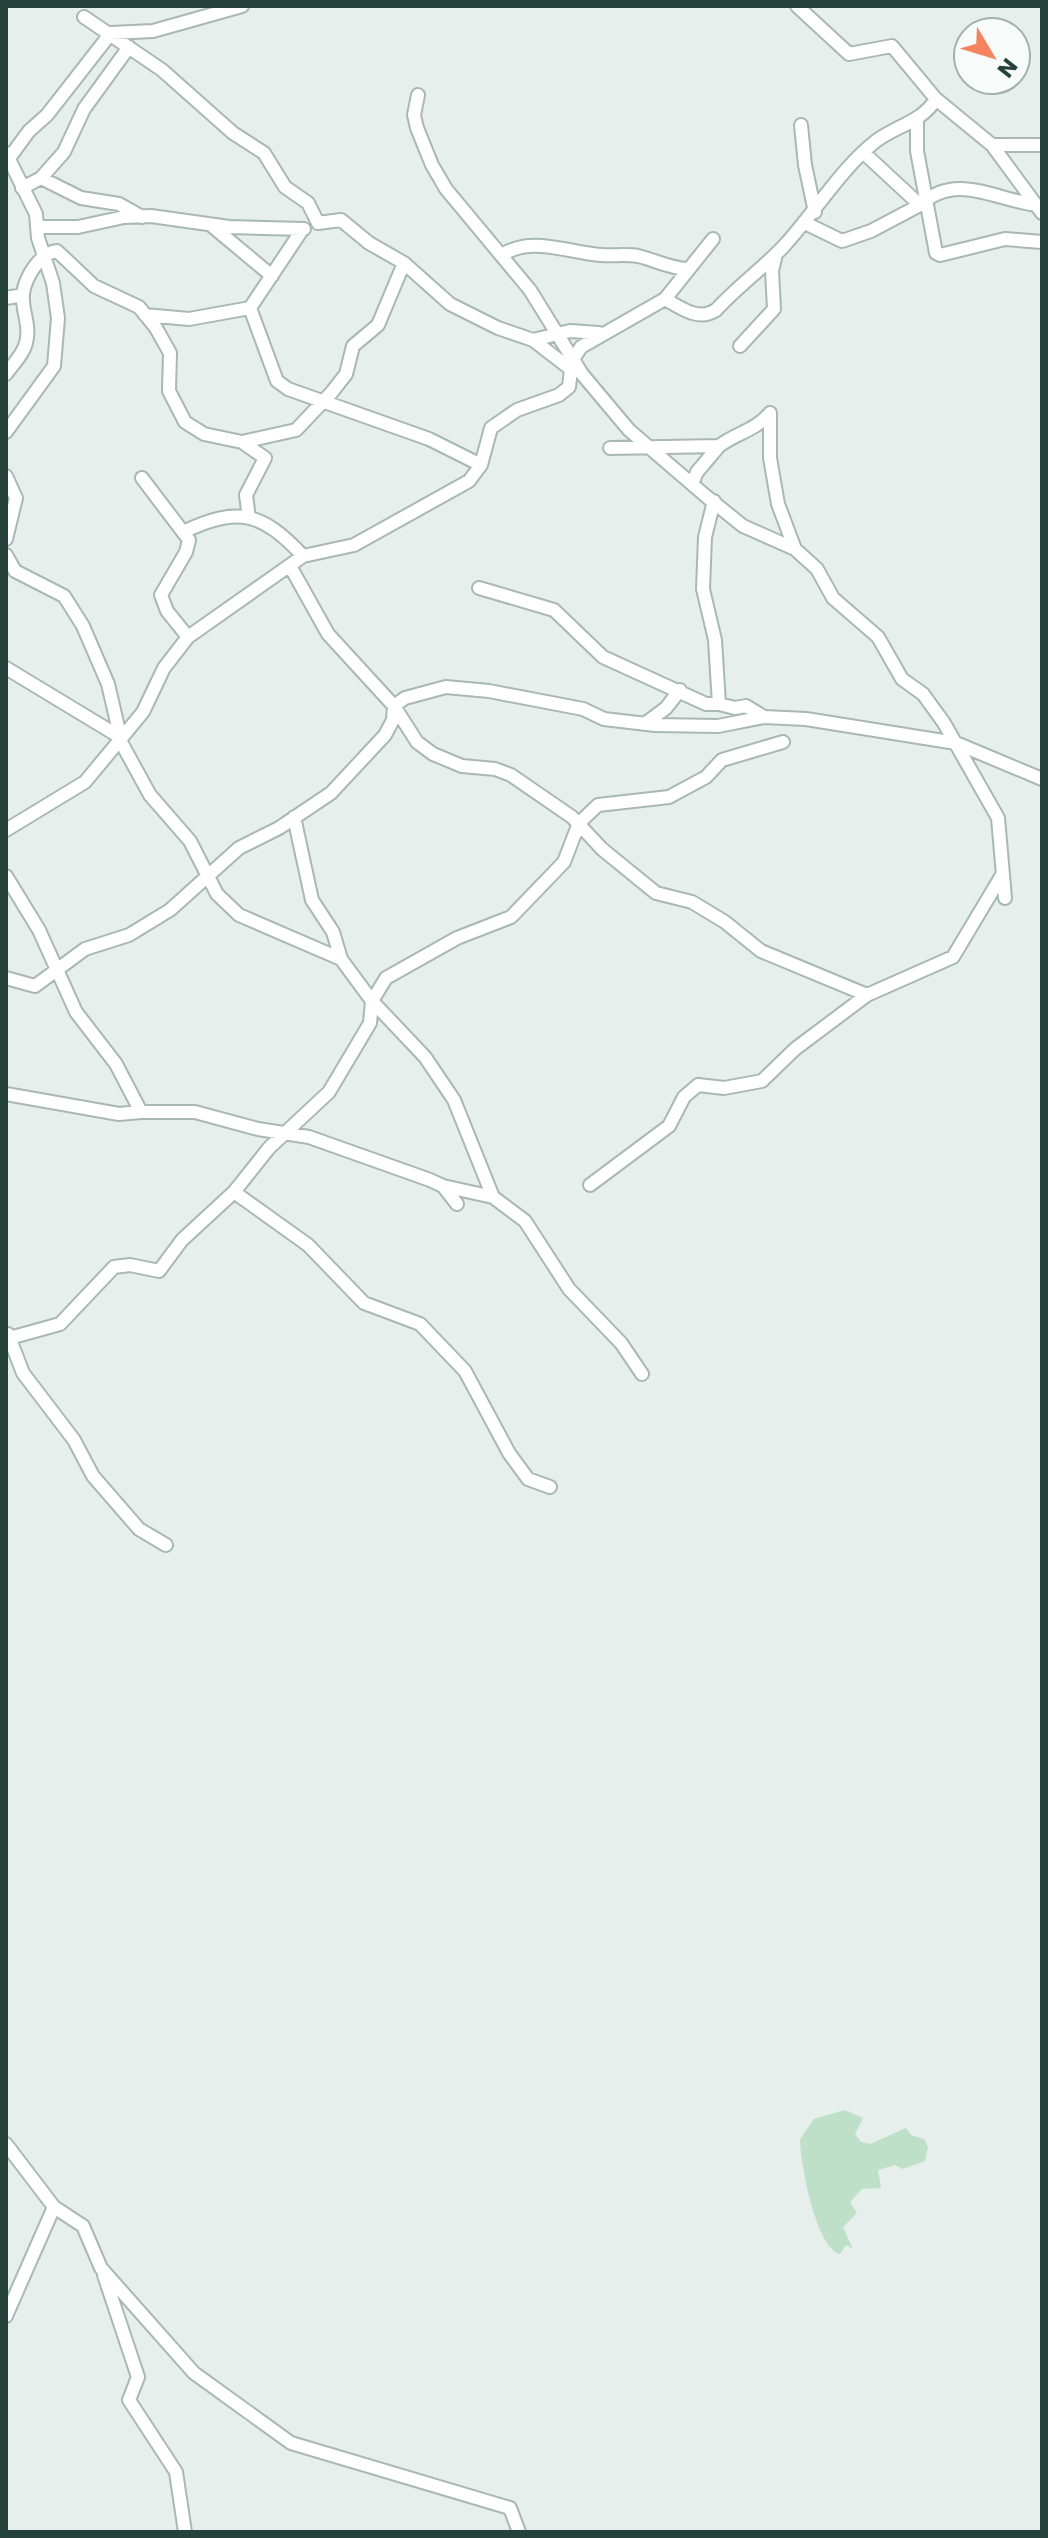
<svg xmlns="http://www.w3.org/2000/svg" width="1048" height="2538" viewBox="0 0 1048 2538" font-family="Poppins,sans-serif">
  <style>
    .green { fill: #bfe0c8 }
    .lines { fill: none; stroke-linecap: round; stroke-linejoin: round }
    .minor-casing { stroke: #a8b8b2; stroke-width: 16 }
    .minor { stroke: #fff; stroke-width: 12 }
  </style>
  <rect width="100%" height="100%" fill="#e6efeb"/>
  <path class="green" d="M845 2110 863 2118 855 2134 861 2142 870 2144 906 2128 911 2135 924 2139 928 2147 925 2161 903 2169 895 2165 878 2170 881 2188 862 2189 850 2202 857 2213 843 2227 853 2249 846 2245 840 2254C816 2249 800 2162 800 2139L814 2119Z"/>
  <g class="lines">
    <defs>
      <path id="minor" d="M797 6 849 54 892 46 936 99 992 145H1042
        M84 17 162 70 233 133 264 153 285 187 308 203 318 223 341 220 369 243 404 263 450 304 498 328 533 340 568 367 572 361
        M418 95 414 115 417 128 432 165 446 189 530 290 582 374 629 430 707 497 743 526 795 549
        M917 118V151L936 253 940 255 1005 239 1042 242
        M801 125 805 165 815 212
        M992 145 1042 213
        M6 153 36 214 38 238 53 283 58 318 54 366 6 432
        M865 154 920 205C956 172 993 199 1036 205
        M7 161 29 131 47 115 111 33 153 31 242 6
        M41 178 64 152 84 109 129 47
        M22 188 41 178 81 198 119 204 142 217
        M805 223 842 241 871 231 920 205
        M212 226 272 276
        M37 227H78L124 217 151 216 229 227 304 229
        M302 230 250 308 277 381 288 389 429 439 481 465
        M502 255C532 235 568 253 601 255 613 256 626 254 638 256 655 260 669 268 687 269
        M6 298 23 295
        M665 299C680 307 698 322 716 310 737 287 762 269 783 247 813 215 842 167 876 141 896 126 922 122 936 99
        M145 315 189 319 250 308
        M533 340 570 331 599 333
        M740 346 774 309 772 271 776 254
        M6 374C13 364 23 355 26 343 31 324 21 310 23 293 26 276 40 253 57 251L94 286 139 307 156 328 170 353 169 391 185 422 204 434 242 442 265 458 246 495 249 518
        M770 413V458L778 504 795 549 817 569 833 598 878 637 902 679 923 694 944 723 998 818 1005 898
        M242 442 296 430 332 392 346 374 353 346 378 325 404 263
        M610 448 719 446C736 433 755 431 770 413
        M6 476 16 498 6 539
        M142 478 189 540 186 552 161 595 167 611 188 637
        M692 484 697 472 719 446
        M714 501 705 537 703 589 715 640 719 704 735 708 746 706 764 717
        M183 532C238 506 262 512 303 556
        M6 555 15 571 64 596 83 626 108 684 122 744 150 795 190 841 217 894 239 915 341 959
        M290 566 328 634 394 706 417 742 433 754 462 766 495 769 511 775 572 817 602 849 656 893 692 902 725 922 761 951 867 995
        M479 588 554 610 603 657 706 704H719
        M6 668 120 737
        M646 723 666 708 680 690
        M294 817 312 900 333 932 341 959 372 1001 425 1057 454 1100 493 1197 525 1221 569 1289 621 1343 642 1374
        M6 830 85 782 143 712 164 668 188 637 303 556 354 545 469 481 481 465 491 428 517 410 559 395 569 387 572 361 581 347 665 299 713 239
        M6 876 39 930 76 1012 116 1064 141 1112H195L258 1129 309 1137 430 1180 443 1186 457 1204
        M6 978 35 986 85 949 129 935 170 910 239 848 279 828 331 793 385 735 393 720 394 706 405 698 446 687 489 691 583 709 604 719 655 725 718 726 764 717 806 719 956 743 1042 779
        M6 1094 119 1114 141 1112
        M590 1185 669 1126 684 1097 698 1085 724 1088 762 1081 795 1049 867 995 953 957 1002 875
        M443 1186 493 1197
        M234 1192 308 1245 364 1303 420 1324 465 1371 509 1453 528 1479 550 1487
        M8 1334 23 1373 74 1440 93 1476 139 1529 166 1545
        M6 1339 60 1324 114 1267 130 1265 159 1271 182 1240 234 1192 269 1148 329 1092 370 1023 372 1001 386 978 457 938 511 917 564 862 579 823 598 805 669 797 706 777 722 760 783 742
        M6 2144 54 2207 83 2226 101 2268 194 2373 291 2443 510 2508 519 2532
        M104 2275 138 2377 129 2400 176 2472 185 2532
        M6 2316 54 2207"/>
    </defs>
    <use href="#minor" class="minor-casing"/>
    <use href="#minor" class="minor"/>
  </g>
  <rect width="1048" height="2538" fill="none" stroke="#24423a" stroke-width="16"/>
  <g transform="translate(992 56) rotate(128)"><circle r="38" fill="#f7fbf9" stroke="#a3b1ad" stroke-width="2"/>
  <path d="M0-6L14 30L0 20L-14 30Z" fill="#f4845f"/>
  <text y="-12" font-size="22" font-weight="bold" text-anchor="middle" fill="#24423a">N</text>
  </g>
</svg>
